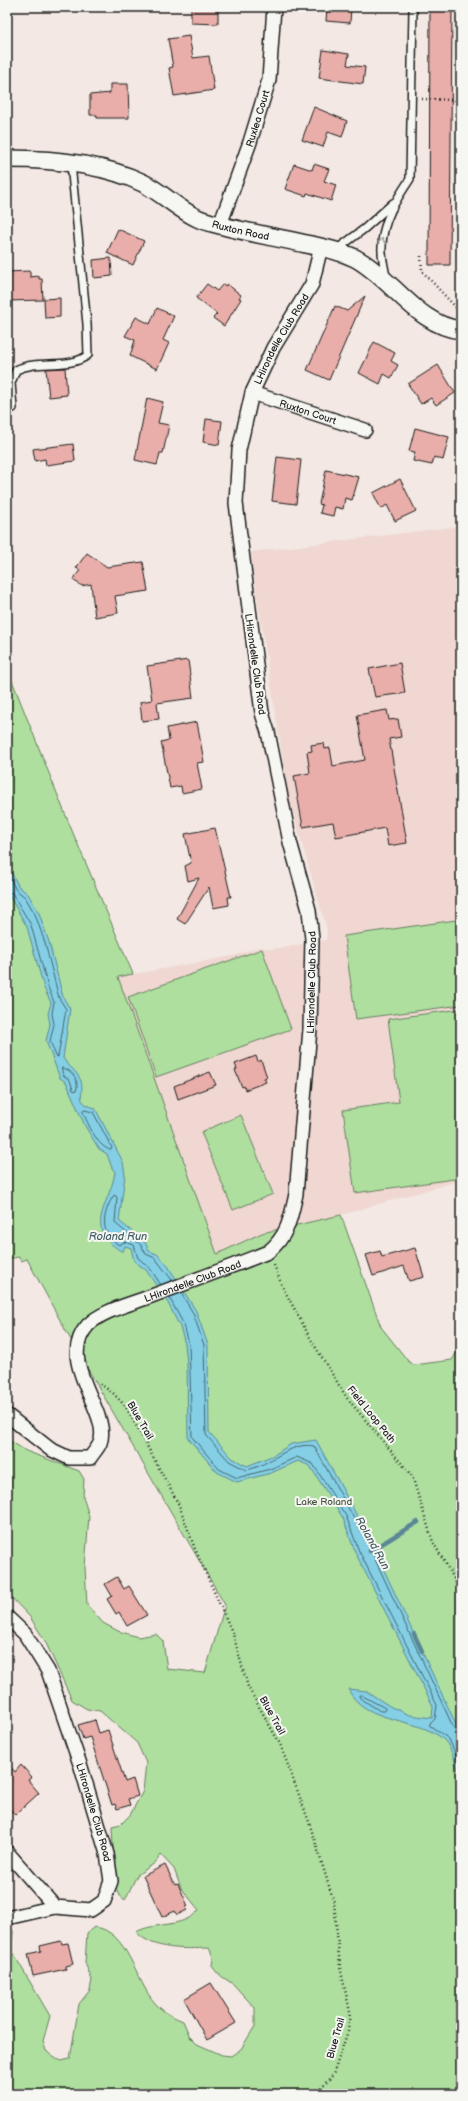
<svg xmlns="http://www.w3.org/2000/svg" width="468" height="2101" viewBox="0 0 468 2101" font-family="'Balsamiq Sans',sans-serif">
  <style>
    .built { fill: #f0d7d2 }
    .green { fill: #aedf9f; stroke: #657e5e }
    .water { fill: #84cfe5; stroke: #5a8795 }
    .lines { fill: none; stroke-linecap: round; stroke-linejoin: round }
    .shore { stroke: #46646c; stroke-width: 1 }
    .stream { stroke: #5a8795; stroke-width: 4.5 }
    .building { fill: #e9aea9; stroke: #1c1c1c }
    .service-casing { stroke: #1c1c1c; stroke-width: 10 }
    .minor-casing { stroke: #1c1c1c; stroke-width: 16 }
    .tertiary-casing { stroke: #1c1c1c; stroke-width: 20 }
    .path { stroke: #1c1c1c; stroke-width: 2.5; stroke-dasharray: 1 3; stroke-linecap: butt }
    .service { stroke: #f6f6f2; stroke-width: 7 }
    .minor { stroke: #f6f6f2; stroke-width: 13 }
    .tertiary { stroke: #f6f6f2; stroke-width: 17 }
    .oneway { stroke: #949492 }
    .labels { text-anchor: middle; stroke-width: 4; stroke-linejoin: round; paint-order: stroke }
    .street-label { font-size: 10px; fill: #1c1c1c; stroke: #f6f6f2 }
    .park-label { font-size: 10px; fill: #485643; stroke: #f6f6f2 }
    .water-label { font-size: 11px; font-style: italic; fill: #405b62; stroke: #f6f6f2 }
  </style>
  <rect width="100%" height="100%" fill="#f3e8e3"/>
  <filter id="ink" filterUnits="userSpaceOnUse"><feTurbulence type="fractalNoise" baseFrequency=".025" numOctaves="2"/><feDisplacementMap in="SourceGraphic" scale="8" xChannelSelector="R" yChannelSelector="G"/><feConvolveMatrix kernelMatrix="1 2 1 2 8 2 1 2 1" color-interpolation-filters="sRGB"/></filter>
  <g filter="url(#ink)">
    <path class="built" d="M461 526V1180L341 1215 262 1233 217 1255 118 977 233 956 259 947 272 949 326 940 327 930 289 799 250 552Z"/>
    <path class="green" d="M7 668 70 826 133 974 118 977 217 1254 262 1233 341 1215 381 1327 408 1361 414 1365 452 1360 461 1346V2094H7V1920L13 1931 12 1949 16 1958 50 2016 43 2041 46 2051 61 2061 70 2059 79 2004 90 1990 92 1980 85 1963 87 1933 94 1927C128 1930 135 1981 155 2003 163 2012 171 2016 183 2021L190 2037 197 2044 222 2055 231 2056 241 2049 255 2026V2008L233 1984 218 1974 212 1966 213 1957 209 1948C184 1949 155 1951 136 1932 157 1921 182 1929 199 1910L181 1888 174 1869 161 1855 155 1863 137 1875 125 1900 118 1894 115 1885 112 1826 121 1824 130 1815 143 1791 146 1763 137 1743 100 1711 87 1709 72 1700 45 1641 30 1617 7 1593V1439L26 1451 79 1471 84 1479 83 1497 89 1516 85 1567 87 1605 103 1623 118 1631 138 1637 156 1634 163 1641 167 1669 205 1673 225 1605 67 1333 27 1259 21 1261 19 1257 7 1259Z
      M456 920 461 958V1005L356 1019 344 936Z
      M262 949 291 1029 156 1077 128 997Z
      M461 1009V1178L355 1193 343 1110 399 1102 388 1019Z
      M241 1115 273 1194 233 1210 201 1132Z"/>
    <path class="water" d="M7 865 19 887 28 894 39 913 49 942 63 997 70 1009 63 1058C67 1066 75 1069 79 1077 88 1092 71 1101 95 1108L123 1162 125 1175 119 1221 145 1242 149 1251 157 1254 168 1266 196 1311 208 1345 209 1432 232 1458 247 1466 274 1455 291 1444 316 1440 369 1538 461 1735V1777C456 1766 452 1748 444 1740 418 1716 365 1725 348 1689L366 1691 391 1707 410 1715 432 1718 433 1706 355 1552 343 1518 310 1466 298 1461 271 1473 237 1482 217 1472 188 1438 187 1363 185 1344 180 1327 168 1303 146 1270 134 1261 131 1248 125 1246 123 1251H121C82 1227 110 1205 115 1172L112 1168 107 1154 99 1149 85 1126 66 1082 60 1078 46 1041 50 1024 48 1014 51 1003 44 988 27 927 7 892Z"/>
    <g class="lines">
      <path class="shore" d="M7 873 16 890 25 897 35 914 45 943 59 998 66 1009 58 1057 56 1056 50 1041 54 1024 52 1014 54 1002 48 987 31 925 12 893 7 891
        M62 1068C72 1069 80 1081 76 1091L73 1090 70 1080 63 1075Z
        M84 1110 93 1112 112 1148 111 1150C98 1148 88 1124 83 1112Z
        M161 1285 149 1267 138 1258 134 1245 125 1242 119 1245C98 1233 103 1212 114 1195L117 1197 115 1223 141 1245 146 1254 155 1258 172 1280
        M181 1293 193 1313 204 1345 206 1435 229 1461 246 1470C270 1466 290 1441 314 1446L366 1540 456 1733 461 1735
        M169 1297 184 1325 189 1344 192 1437 219 1469 237 1478 270 1469 297 1457 313 1464 346 1516 359 1551 437 1705 435 1719 429 1725 449 1739 461 1767
        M361 1695 385 1708V1711H380L360 1698 359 1696Z"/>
      <path class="stream" d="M370 1551 418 1522
        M414 1634 422 1651"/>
    </g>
    <path class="building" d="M191 7H218V24L191 23Z
      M327 7H351L350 23 326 21Z
      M430 7H452L450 265H429Z
      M189 36 193 58 209 56 214 90 174 96 169 68 173 67 168 39Z
      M323 50 349 54 347 65 365 67 363 84 319 78Z
      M110 84H128L129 118H97V115H90V95L110 93Z
      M314 107 347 121 342 137 328 132 323 147 302 140Z
      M294 164 312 170 314 164 329 169 324 181 336 185 331 201 307 193 306 196 285 189Z
      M118 229 144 241 133 265 107 253Z
      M111 258 112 276 94 278 93 260Z
      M30 271V277L39 276V279H42L43 300 7 301V272Z
      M207 284 217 291 223 284 226 286 227 284 241 295 239 298 241 299 224 326 213 318 217 314 196 298Z
      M365 296 329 380 307 370 335 306 347 311Z
      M60 298V317L45 318 44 299Z
      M157 308 174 316 163 340 169 343 157 369 130 356 135 340 125 336 136 317 150 324Z
      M374 342 395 353 391 361 398 365 391 378 384 374 380 384 359 373Z
      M438 365 455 393 436 405 431 398 421 404 408 384Z
      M65 368 67 395 49 397 46 369Z
      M147 398 163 402 158 423 169 425 163 453H160L157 465 135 460Z
      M206 419 222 421 219 445 203 442Z
      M415 428 449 437 443 460 434 457 432 465 413 461 415 452 409 451Z
      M73 444 75 461 46 465 45 459 35 461 33 449Z
      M277 457 301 460 296 504 272 501Z
      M326 470 359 477 352 500 345 498 343 509 335 507 333 516 320 513 322 505 319 504Z
      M400 479 416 511 395 521 387 505 381 509 373 493Z
      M87 553 107 567 143 562 148 591 115 596 118 613 95 617 91 584 82 586 73 580 80 570 76 568Z
      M188 660 193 698 157 703 159 719 142 721 140 702 152 700 147 666Z
      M400 663 405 693 375 697 369 669Z
      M387 710 389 720 398 719 401 737 389 739 407 843 388 846 385 828 336 837 333 822 303 827 294 776 310 773 307 752 312 751 311 745 324 743 325 749 330 748 333 766 365 760 357 715Z
      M197 722 204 762 197 763 202 789 182 793 181 786 170 788 161 742 169 740 167 728Z
      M215 828 231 897H228L229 905 213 908 209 887 185 924 177 919 199 878 188 881 185 866 191 863 185 834Z
      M256 1056 258 1062 261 1060 267 1077 264 1078 266 1082 245 1090 244 1086 242 1087 235 1070 237 1069 235 1064Z
      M210 1072 216 1085 178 1099 174 1086Z
      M415 1248 424 1277 409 1281 404 1266 373 1276 366 1255 380 1251 382 1257Z
      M117 1577 124 1589 129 1586 147 1615 127 1626 119 1612 116 1614 107 1599 112 1596 105 1584Z
      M95 1720 99 1733 108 1730 125 1782 133 1779 138 1796 128 1799 130 1805 117 1809 115 1804 112 1805 90 1737 83 1739 78 1725Z
      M7 1763 15 1772 21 1765 32 1777 28 1780 39 1793 15 1815 7 1806Z
      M165 1865 175 1885 178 1884 188 1906 186 1907 187 1910 177 1915 175 1911 162 1917 143 1876Z
      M61 1941 62 1944 68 1943 73 1964 66 1966V1969L33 1976 28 1954 41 1951 40 1946Z
      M211 1983 236 2023 207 2040 184 1999Z"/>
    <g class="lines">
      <defs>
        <path id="service" d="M336 250 364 229 393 203
          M386 278C385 268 381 257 382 247 382 221 396 200 410 179L413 7
          M13 408 11 383 16 370C38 359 68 370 88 355L87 324 71 164"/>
        <g id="minor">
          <path id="s1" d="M220 225 250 142 269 80 274 7"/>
          <path id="s2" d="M252 393 365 430"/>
          <path id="s3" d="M7 1415 50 1449 69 1458H90C93 1453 98 1448 100 1443 112 1412 54 1362 88 1325 102 1311 128 1305 146 1298 187 1283 228 1268 268 1252 288 1236 291 1217 296 1194L310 1029 312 939 309 910 290 842 268 732 262 713 236 503 239 450 252 393 273 348 312 284 321 247"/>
          <path id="s4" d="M7 1617 25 1634 48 1671 81 1767 107 1854 111 1881 104 1901 91 1910 55 1907 7 1852"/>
          <path d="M7 1918 55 1907"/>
        </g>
        <g id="tertiary">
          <path id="s5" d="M7 159C52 159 102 163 143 183 163 193 182 213 202 220 236 231 271 236 306 244 322 247 340 251 355 258 391 277 419 327 461 330"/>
        </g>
      </defs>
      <use href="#service" class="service-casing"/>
      <use href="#minor" class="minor-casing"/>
      <use href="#tertiary" class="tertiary-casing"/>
      <path class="path" d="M422 99 460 100
        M421 256 422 271 461 313
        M274 1265 282 1286 313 1343 347 1398 412 1476 433 1542 456 1582 461 1586
        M100 1384 113 1393 126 1407 179 1505 195 1549 233 1634 248 1687 280 1744 309 1822 334 1902 340 1967 350 2012 348 2031 333 2075 316 2094"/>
      <use href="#service" class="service"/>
      <use href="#minor" class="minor"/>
      <use href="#tertiary" class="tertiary"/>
    </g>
    <defs><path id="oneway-chevron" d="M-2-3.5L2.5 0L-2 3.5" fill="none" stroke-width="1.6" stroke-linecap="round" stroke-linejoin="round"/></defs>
    <use class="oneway" href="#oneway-chevron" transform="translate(382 241) rotate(-83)"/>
  </g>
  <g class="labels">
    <g class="street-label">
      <text dy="4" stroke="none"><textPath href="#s1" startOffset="113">Ruxlea Court</textPath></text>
      <text dy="4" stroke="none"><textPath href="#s5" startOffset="249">Ruxton Road</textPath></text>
      <text dy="4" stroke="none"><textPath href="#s3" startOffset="1373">LHirondelle Club Road</textPath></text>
      <text dy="4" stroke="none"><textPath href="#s2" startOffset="59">Ruxton Court</textPath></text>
      <text transform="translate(256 664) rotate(82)" y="4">LHirondelle Club Road</text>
      <text dy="4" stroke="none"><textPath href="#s3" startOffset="713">LHirondelle Club Road</textPath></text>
      <text dy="4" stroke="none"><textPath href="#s3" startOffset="354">LHirondelle Club Road</textPath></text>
      <text transform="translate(372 1414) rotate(51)" y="4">Field Loop Path</text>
      <text transform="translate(141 1420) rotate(60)" y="4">Blue Trail</text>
      <text transform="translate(273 1715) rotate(61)" y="4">Blue Trail</text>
      <text dy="4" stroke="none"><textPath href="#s4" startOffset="217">LHirondelle Club Road</textPath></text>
      <text transform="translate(335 2038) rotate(-74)" y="4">Blue Trail</text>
    </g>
    <g class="park-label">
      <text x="324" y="1505">Lake Roland</text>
    </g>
    <g class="water-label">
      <text x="118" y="1240">Roland Run</text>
      <text transform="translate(373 1543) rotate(61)" y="4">Roland Run</text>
    </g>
  </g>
  <rect width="468" height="2101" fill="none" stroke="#f6f6f2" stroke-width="24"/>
  <rect x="12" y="12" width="444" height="2077" fill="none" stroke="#1c1c1c" stroke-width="1.5" filter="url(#ink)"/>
</svg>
